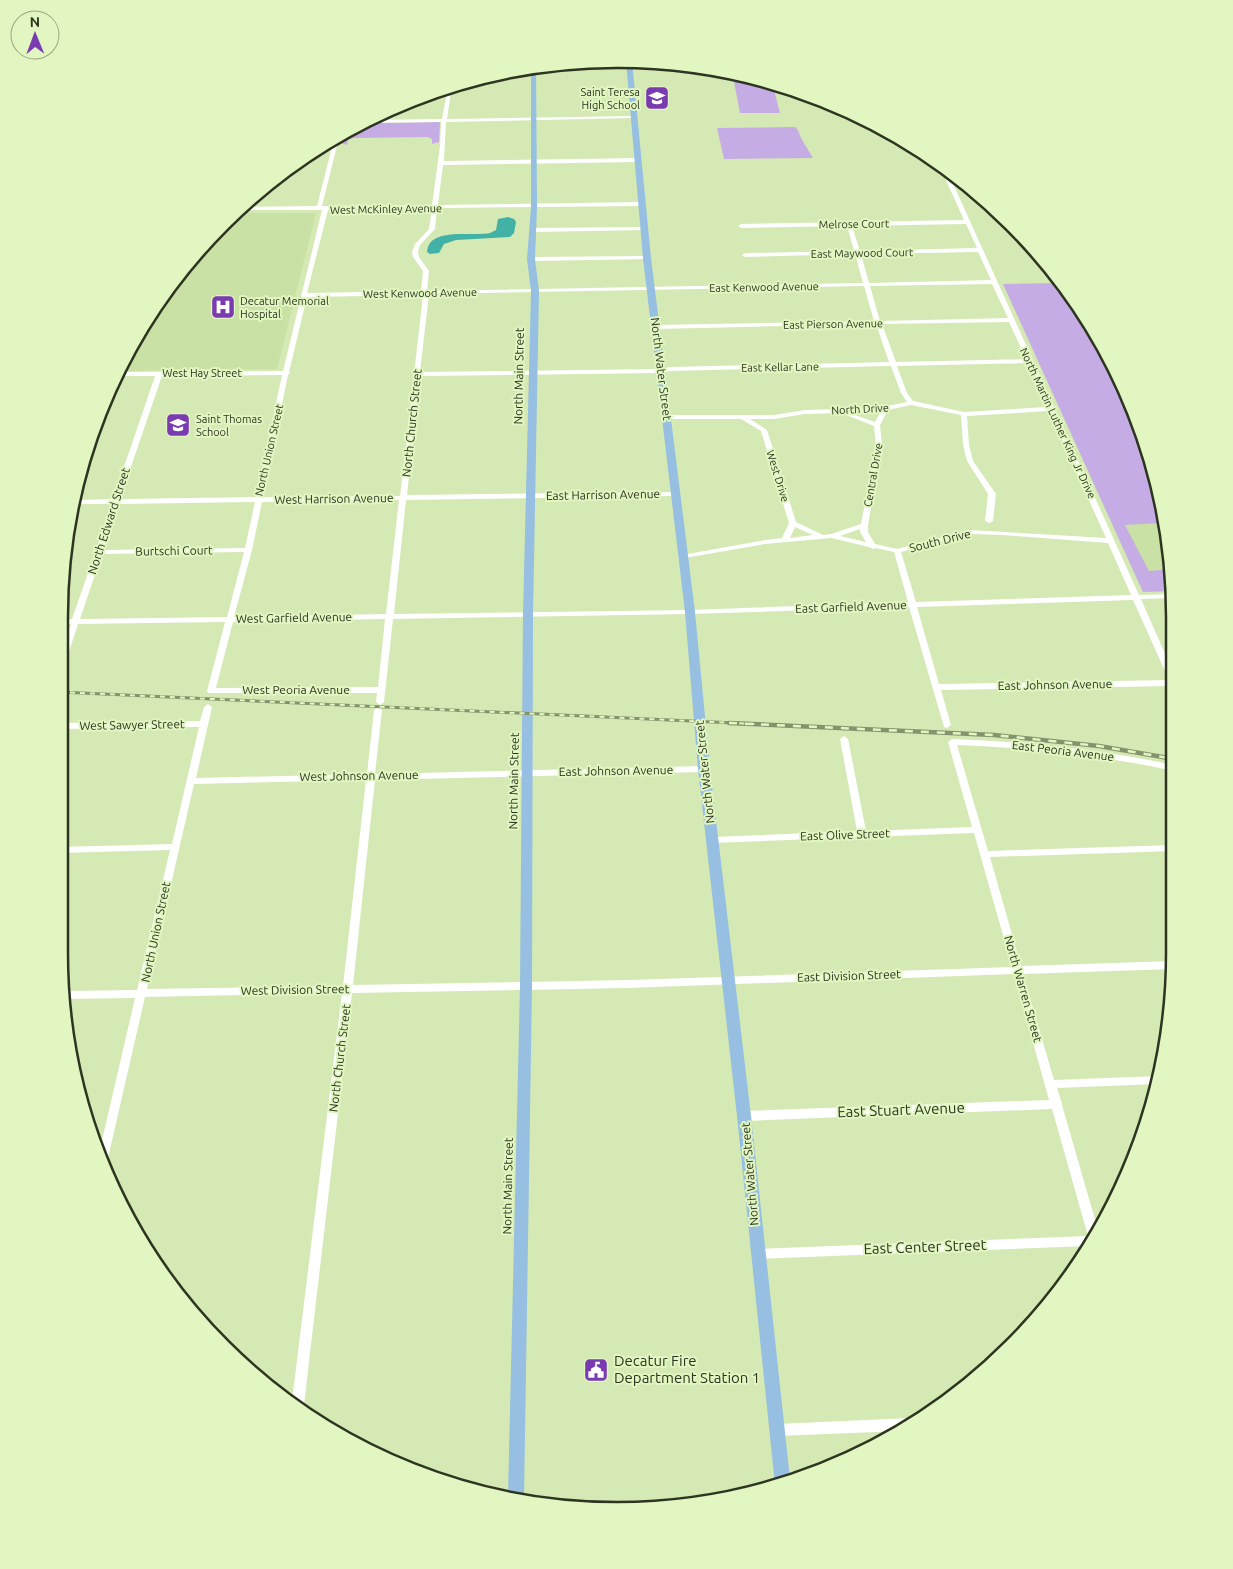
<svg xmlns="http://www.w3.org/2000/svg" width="1233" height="1569" viewBox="0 0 1233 1569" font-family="Ubuntu,sans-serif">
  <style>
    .built { fill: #c9e1a4 }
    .green { fill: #c6ace5 }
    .water { fill: #43b2a6 }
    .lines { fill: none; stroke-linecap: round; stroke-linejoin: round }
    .minor { fill: #fff; fill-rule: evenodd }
    .major { fill: #96bfe1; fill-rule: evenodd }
    .rail-far1-casing { stroke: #84936d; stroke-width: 3 }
    .rail-casing { stroke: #84936d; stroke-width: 4.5 }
    .rail-far1 { stroke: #e1f6c0; stroke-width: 2; stroke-dasharray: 5; stroke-linecap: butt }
    .rail { stroke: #e1f6c0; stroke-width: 2.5; stroke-dasharray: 8; stroke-linecap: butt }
    .labels { text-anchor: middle; stroke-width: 4; stroke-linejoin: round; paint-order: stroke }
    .far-poi-label { font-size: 11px; fill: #2d3520; stroke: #e1f6c0; text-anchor: start }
    .far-street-label { font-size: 11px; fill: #2d3520; stroke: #e1f6c0 }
    .street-label { font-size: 12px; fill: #2d3520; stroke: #e1f6c0 }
    .near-street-label { font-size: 15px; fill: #2d3520; stroke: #e1f6c0 }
    .near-poi-label { font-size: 15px; fill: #2d3520; stroke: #e1f6c0; text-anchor: start }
    .rim { fill: none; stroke: #2d3520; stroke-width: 2.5 }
  </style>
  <rect width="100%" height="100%" fill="#d4e9b4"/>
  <path class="built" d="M234 213H316L277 369 118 371 133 338 174 277Z
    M1161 519 1173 580V591L1143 592 1111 521Z"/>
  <path class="green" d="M734 82H772L780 113H740Z
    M440 122 439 142 432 144V139L428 137 354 138 348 140 347 145 339 142 342 131 361 123Z
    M795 127 798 130 801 138 813 158 724 159 717 128Z
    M1060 283 1099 337 1145 437 1162 523 1125 525 1149 571 1171 569 1173 591 1143 592 1003 284Z"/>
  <path class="water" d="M508 217 514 219 516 222 514 233 510 237 456 240 444 244 439 253 430 254 427 252C429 226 472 237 490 233L496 230 498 219Z"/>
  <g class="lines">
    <path class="minor" d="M452 85 447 119 634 116 636 117 634 118 446 122 444 161 639 158 642 160 639 162 443 165 438 205 643 202 646 204 643 206 437 208 435 229 420 245 418 252 419 257 429 271 427 291 863 283 855 254 745 257 742 255 745 253 854 251 847 226 741 228 738 226 741 224 964 220 939 165 940 164 946 168 1139 595 1173 594V598L1141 599 1173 672V686L941 690 951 725 947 728 944 727 909 607 690 614 393 619 384 702 380 705 376 702 377 693H208L207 691 225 622 78 624 64 667 60 669V656L71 624H60V620L72 619 112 504H75L76 500 113 499 155 376H116L118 372 283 371 322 210H236L239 207 317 206 335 135 339 133 340 134 322 206 432 205 440 146 441 122 362 123 366 120 442 119 448 86ZM432 208 429 229 415 244 412 252 413 257 423 271 421 291 307 293 328 210ZM966 224 977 248 860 251 852 226ZM978 252 991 280 869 283 861 254ZM992 284 1008 318 880 321 870 286ZM864 286 874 321 656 325 653 327 656 329 876 324 889 362 670 367 660 369 420 372 429 294ZM423 295 400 496 263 497 288 375 290 373 289 372 307 297ZM1009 322 1026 359 896 362 882 324ZM1028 363 1047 407 964 412 913 401 907 393 897 366ZM891 366 901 393 907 402 876 408 805 410 774 415H668L665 417 668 419H741L761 431 789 523 782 538 765 540 682 555 678 557 679 559 765 544 831 538 869 547 873 549 876 548 894 552 908 602 690 610 394 614 406 500 675 496 679 494 675 492 407 495 420 376 660 373 670 371ZM282 375 256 497 120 499 162 376ZM911 405 961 415 963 445 967 461 988 494 985 521 989 523 993 521 996 494 973 461 969 445 967 416 1049 411 1106 538 970 530 897 549 875 544 868 532V525L882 446 880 425 888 410ZM881 411 875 422 849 413ZM841 413 874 426 876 446 861 524 831 534 823 535 796 522 767 430 750 419H774L805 414ZM399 500 386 614 234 617 252 550 262 502ZM255 502 245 548 103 550 119 504ZM795 527 813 535 790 538ZM860 529V532L866 542 840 536ZM970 534 1003 535 1108 543 1131 595 916 602 901 552ZM244 552 227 617 80 619 102 554ZM1133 600 1169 680 939 684 917 607ZM385 619 378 687 216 688 233 622Z
      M645 227 647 228V230L533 232 530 230 533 228Z
      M647 256 649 257V259L531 261 528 259 531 257Z
      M208 704 212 707 196 778 367 774 374 710 378 707 382 710 375 774 704 766 708 769 704 772 375 780 353 985 628 980 1012 967 974 833 713 843 710 842 708 840 710 838 713 837 857 831 840 739 844 736 848 739 866 831 972 827 948 742 952 739C1027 742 1100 749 1174 765V771C1102 755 1030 748 957 745L988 851 1174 845V851L990 857 1021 966 1173 961V969L1023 974 1054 1080 1159 1076 1157 1084 1057 1088 1062 1104V1105L1098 1230 1089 1246 758 1259 754 1258 752 1254 754 1250 758 1249 1088 1236 1052 1109 744 1121 740 1119 739 1116 740 1113 744 1111 1049 1100 1014 974 628 988 352 993 304 1405 303 1409 292 1401 342 993 145 997 108 1158 105 1162 100 1149 135 998 65 999 64 991 137 990 170 850 59 853V847L172 844 199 727 59 729V723L200 721 204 707ZM366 780 343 986 147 989 194 784Z
      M910 1418 915 1421 902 1431 777 1436 773 1434 771 1430 773 1426 777 1424Z"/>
    <path class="major" d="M626 61H632L651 258 695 612 710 769 751 1116 790 1479 775 1485 737 1116 698 769 685 612 643 258Z
      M536 65 537 207 535 259 539 291 533 614 532 986 524 1498 508 1496 520 986 523 614 531 291 527 259 531 207V66Z"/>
    <defs>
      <path id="rail-far1" d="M60 692 756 724"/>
      <path id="rail" d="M729 723 994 735 1099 746 1174 759"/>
    </defs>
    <use href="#rail-far1" class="rail-far1-casing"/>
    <use href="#rail" class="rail-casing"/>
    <use href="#rail-far1" class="rail-far1"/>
    <use href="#rail" class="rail"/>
  </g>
  <defs>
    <symbol id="school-square" viewBox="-11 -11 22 22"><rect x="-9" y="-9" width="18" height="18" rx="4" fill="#7a3bb0" stroke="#e1f6c0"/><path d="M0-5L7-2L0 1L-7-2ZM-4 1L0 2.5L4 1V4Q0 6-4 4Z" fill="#fff"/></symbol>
    <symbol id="hospital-square" viewBox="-11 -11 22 22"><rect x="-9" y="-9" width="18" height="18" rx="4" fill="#7a3bb0" stroke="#e1f6c0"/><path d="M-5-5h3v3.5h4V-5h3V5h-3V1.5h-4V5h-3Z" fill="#fff"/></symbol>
    <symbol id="civic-square" viewBox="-11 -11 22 22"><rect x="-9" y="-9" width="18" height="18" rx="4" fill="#7a3bb0" stroke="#e1f6c0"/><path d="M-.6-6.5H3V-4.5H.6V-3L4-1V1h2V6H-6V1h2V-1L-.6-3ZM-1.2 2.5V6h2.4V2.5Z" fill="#fff"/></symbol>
  </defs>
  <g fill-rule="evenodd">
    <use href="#school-square" x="643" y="84" width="28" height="28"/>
    <use href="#hospital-square" x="209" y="293" width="28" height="28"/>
    <use href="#school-square" x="164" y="411" width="28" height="28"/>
    <use href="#civic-square" x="582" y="1356" width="28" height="28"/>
  </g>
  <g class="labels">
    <g class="far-poi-label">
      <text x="640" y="96" text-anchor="end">Saint Teresa<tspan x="640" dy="13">High School</tspan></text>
      <text x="240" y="305">Decatur Memorial<tspan x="240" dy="13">Hospital</tspan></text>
      <text x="196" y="423">Saint Thomas<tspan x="196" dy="13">School</tspan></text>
    </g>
    <g class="far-street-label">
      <text transform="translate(386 209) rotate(-1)" y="4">West McKinley Avenue</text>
      <text transform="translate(854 224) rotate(-1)" y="4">Melrose Court</text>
      <text transform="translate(862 253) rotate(-1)" y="4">East Maywood Court</text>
      <text transform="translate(764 287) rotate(-1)" y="4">East Kenwood Avenue</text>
      <text transform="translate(420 293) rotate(-1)" y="4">West Kenwood Avenue</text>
      <text transform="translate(833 324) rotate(-1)" y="4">East Pierson Avenue</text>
      <text transform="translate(780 367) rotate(-1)" y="4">East Kellar Lane</text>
      <text x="202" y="377">West Hay Street</text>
      <text transform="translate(860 409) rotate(-3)" y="4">North Drive</text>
      <text transform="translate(1058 423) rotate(65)" y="4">North Martin Luther King Jr Drive</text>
      <text transform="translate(269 450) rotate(-77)" y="4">North Union Street</text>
      <text transform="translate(873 475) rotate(-80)" y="4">Central Drive</text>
      <text transform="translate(778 476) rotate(73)" y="4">West Drive</text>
    </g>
    <g class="street-label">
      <text transform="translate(661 369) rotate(83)" y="4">North Water Street</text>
      <text transform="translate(519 376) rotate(-89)" y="4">North Main Street</text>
      <text transform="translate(412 423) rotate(-84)" y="4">North Church Street</text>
      <text transform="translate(603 495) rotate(-1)" y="4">East Harrison Avenue</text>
      <text transform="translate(334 499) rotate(-1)" y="4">West Harrison Avenue</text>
      <text transform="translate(109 521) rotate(-72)" y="4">North Edward Street</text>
      <text transform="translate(940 541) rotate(-14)" y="4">South Drive</text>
      <text transform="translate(174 551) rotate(-1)" y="4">Burtschi Court</text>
      <text transform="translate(851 607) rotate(-2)" y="4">East Garfield Avenue</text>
      <text transform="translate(294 618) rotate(-1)" y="4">West Garfield Avenue</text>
      <text transform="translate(1055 685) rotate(-1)" y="4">East Johnson Avenue</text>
      <text x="296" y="694">West Peoria Avenue</text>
      <text transform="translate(132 725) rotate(-1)" y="4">West Sawyer Street</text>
      <text transform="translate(1063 751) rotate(7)" y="4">East Peoria Avenue</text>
      <text transform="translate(616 771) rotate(-1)" y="4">East Johnson Avenue</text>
      <text transform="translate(705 772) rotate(-96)" y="4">North Water Street</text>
      <text transform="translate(359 776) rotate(-1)" y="4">West Johnson Avenue</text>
      <text transform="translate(514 781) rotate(-89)" y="4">North Main Street</text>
      <text transform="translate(845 835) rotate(-2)" y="4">East Olive Street</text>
      <text transform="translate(156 932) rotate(-78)" y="4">North Union Street</text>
      <text transform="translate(849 976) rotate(-2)" y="4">East Division Street</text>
      <text transform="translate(1023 989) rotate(74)" y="4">North Warren Street</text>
      <text transform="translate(295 990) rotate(-1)" y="4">West Division Street</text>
      <text transform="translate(340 1058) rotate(-83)" y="4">North Church Street</text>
      <text transform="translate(750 1174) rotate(-95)" y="4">North Water Street</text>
      <text transform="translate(508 1186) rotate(-89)" y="4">North Main Street</text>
    </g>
    <g class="near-street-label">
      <text transform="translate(901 1110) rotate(-2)" y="5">East Stuart Avenue</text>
      <text transform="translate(925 1247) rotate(-2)" y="5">East Center Street</text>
    </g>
    <g class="near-poi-label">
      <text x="614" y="1366">Decatur Fire<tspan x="614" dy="17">Department Station 1</tspan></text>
    </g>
  </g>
  <path d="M0 0H1233V1569H0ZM617 68H617A549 549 0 0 1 1166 617V953A549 549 0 0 1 617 1502H617A549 549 0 0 1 68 953V617A549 549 0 0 1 617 68Z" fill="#e1f6c0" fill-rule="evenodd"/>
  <path class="rim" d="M617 68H617A549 549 0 0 1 1166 617V953A549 549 0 0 1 617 1502H617A549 549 0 0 1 68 953V617A549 549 0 0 1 617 68Z"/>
  <g transform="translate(35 35) rotate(359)"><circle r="24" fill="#e1f6c0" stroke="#99a980"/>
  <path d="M0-4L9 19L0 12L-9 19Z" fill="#7a3bb0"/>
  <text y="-8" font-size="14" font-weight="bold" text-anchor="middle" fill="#2d3520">N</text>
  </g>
</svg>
